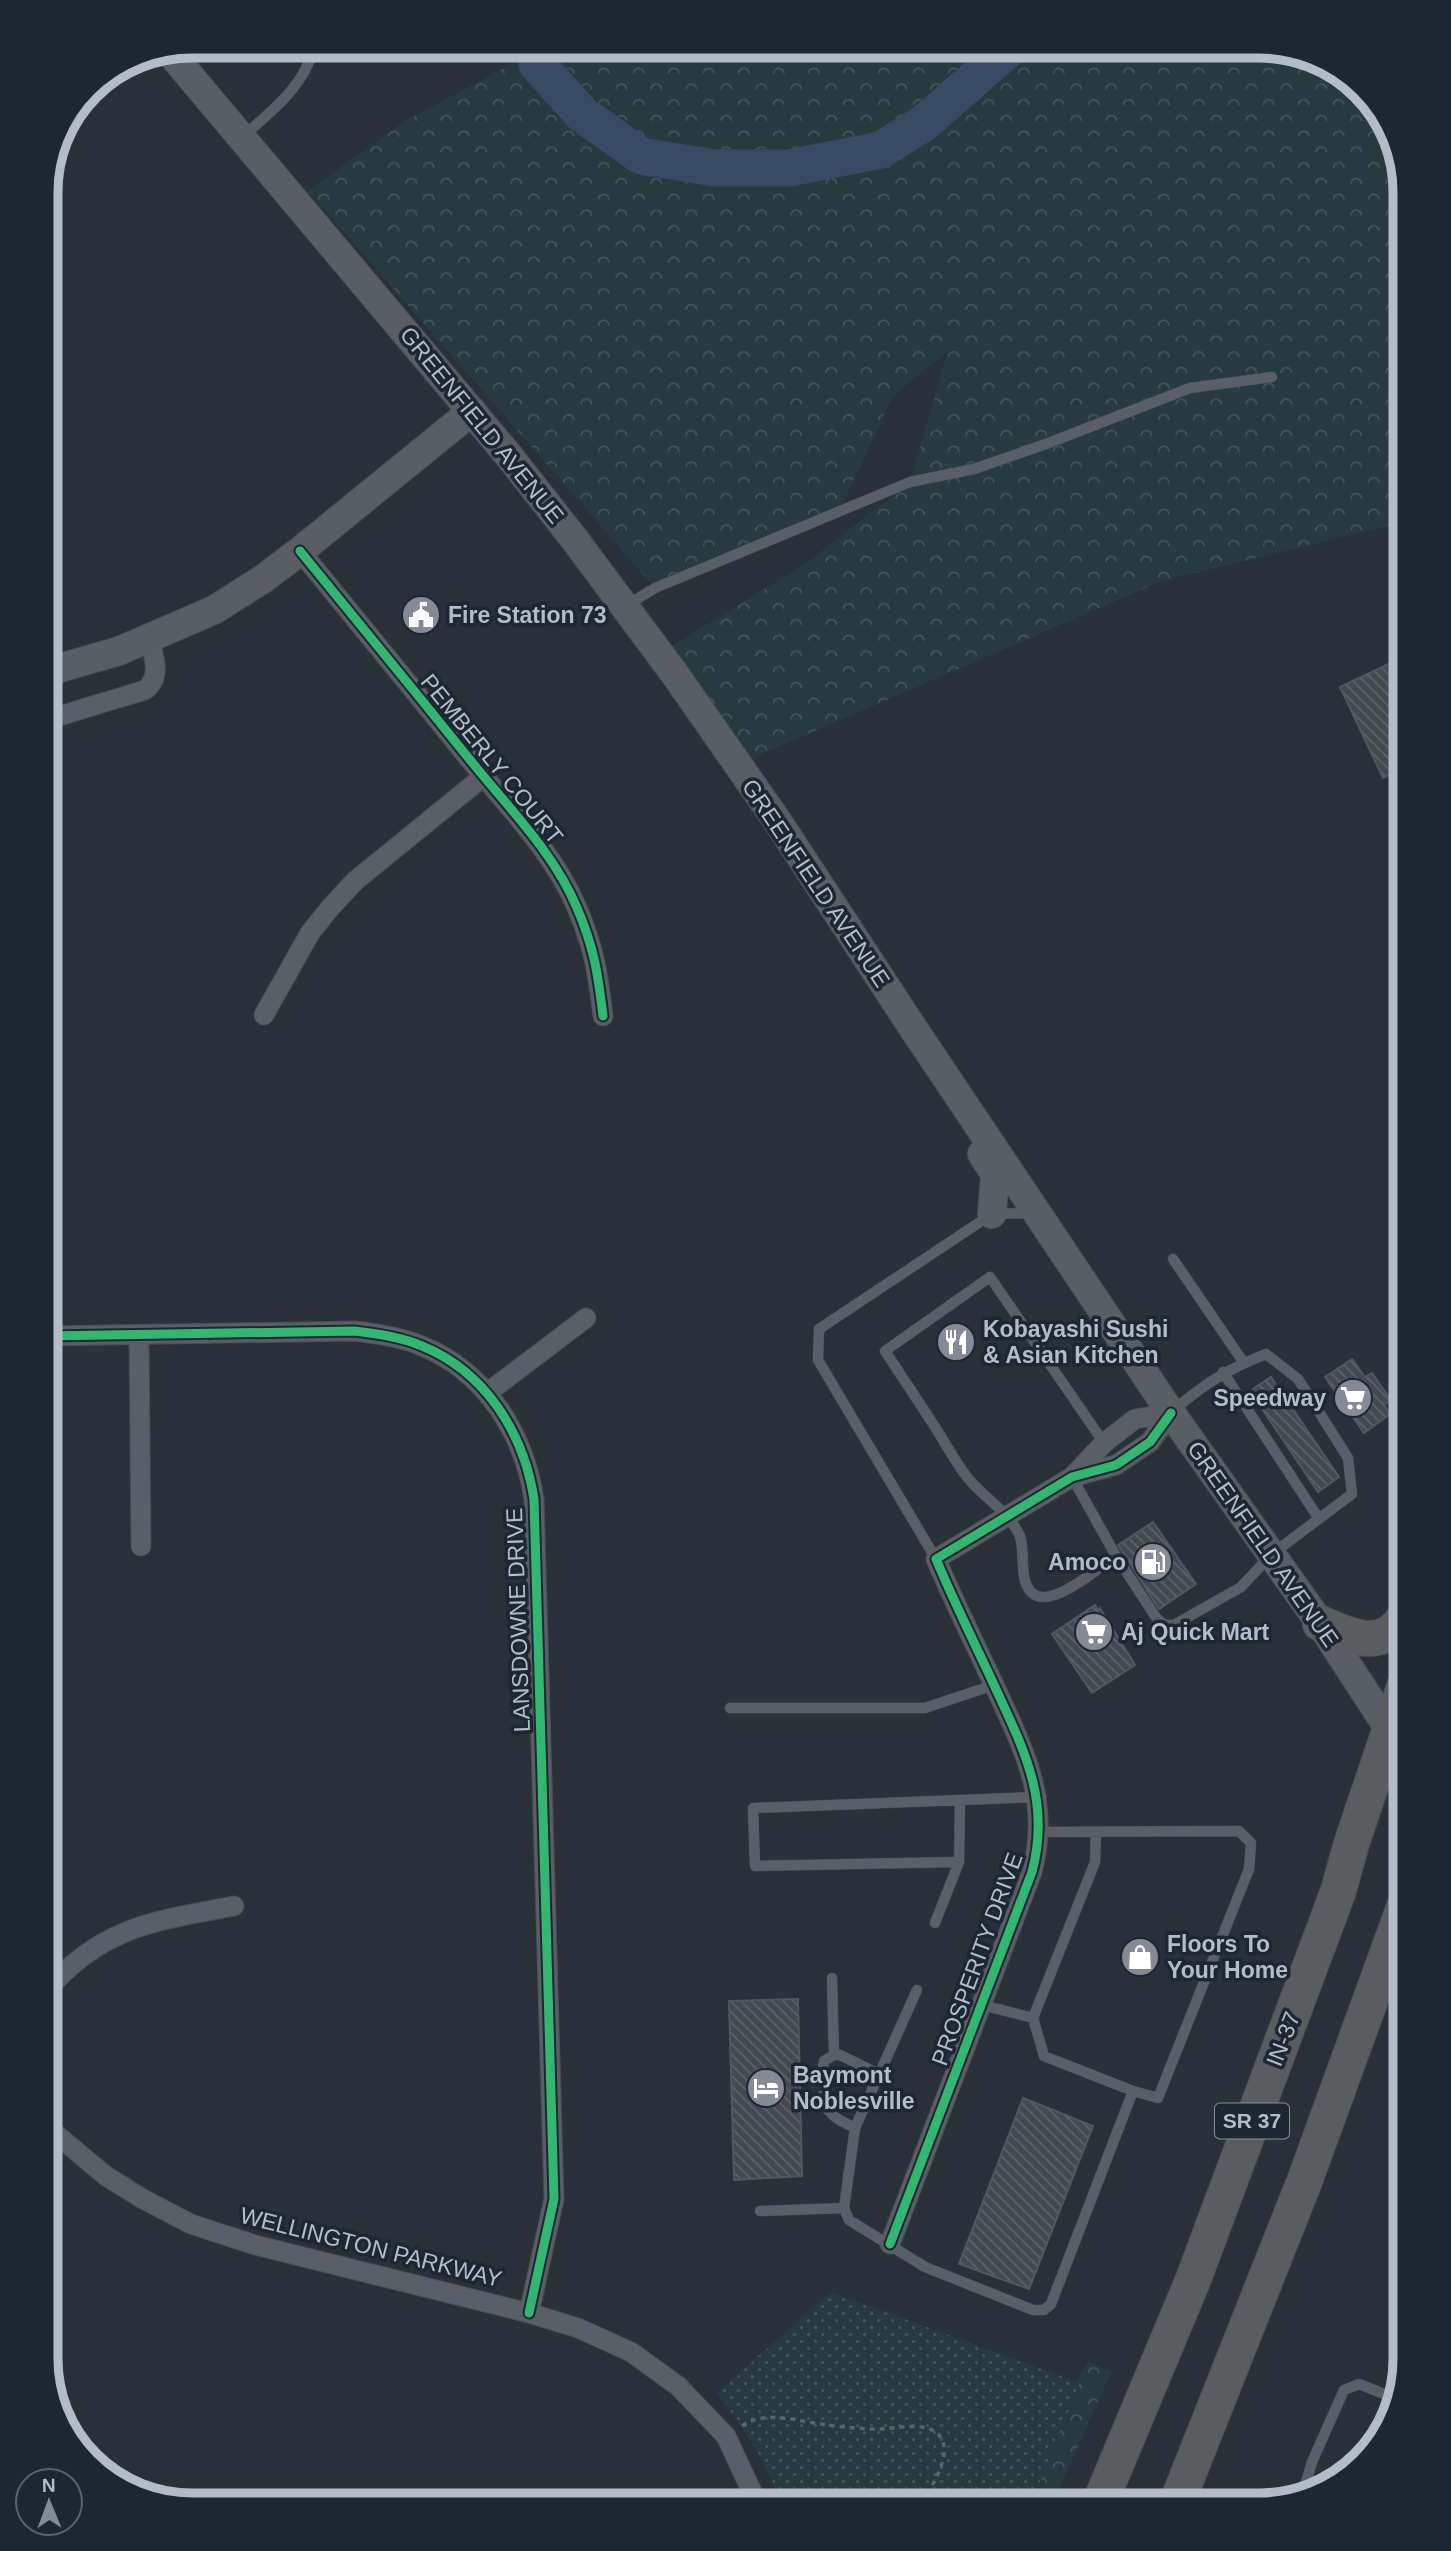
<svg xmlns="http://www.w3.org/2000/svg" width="1451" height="2551" viewBox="0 0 1451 2551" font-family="Helvetica,sans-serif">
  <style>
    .forest { fill: url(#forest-crowns) }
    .park { fill: url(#park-dots) }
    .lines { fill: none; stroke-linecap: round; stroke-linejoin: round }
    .river { stroke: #384963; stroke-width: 37 }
    .building { fill: url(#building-back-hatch); stroke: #52575f; stroke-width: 2 }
    .lane-casing { stroke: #484c53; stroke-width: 11 }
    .street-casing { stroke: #484c53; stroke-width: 21 }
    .secondary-casing { stroke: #484c53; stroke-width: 30 }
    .highway-casing { stroke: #474c53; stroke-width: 37 }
    .path { stroke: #5d636a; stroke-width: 3.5; stroke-dasharray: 5 5; stroke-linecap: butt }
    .lane { stroke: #5a5e66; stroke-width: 10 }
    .street { stroke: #5a5e66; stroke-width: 19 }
    .secondary { stroke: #595d64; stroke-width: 28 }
    .highway { stroke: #5a5d60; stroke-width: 35 }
    .cycleway-casing { stroke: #1d2633; stroke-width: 13 }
    .cycleway { stroke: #33b770; stroke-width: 9 }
    .labels { text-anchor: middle; stroke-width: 7; stroke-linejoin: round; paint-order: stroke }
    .shield { fill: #1d2633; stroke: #878f9c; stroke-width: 2 }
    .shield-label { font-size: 21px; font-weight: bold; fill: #b4bcc9 }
    .street-label { font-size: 23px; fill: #b4bcc9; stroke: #1d2633 }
    .poi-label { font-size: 23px; font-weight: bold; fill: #b4bcc9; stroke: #1d2633; text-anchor: start }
    .rim { fill: none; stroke: #b4bcc9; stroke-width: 9 }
  </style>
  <defs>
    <pattern id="forest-crowns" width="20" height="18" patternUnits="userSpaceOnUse" patternTransform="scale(1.75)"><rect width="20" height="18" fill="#273a3e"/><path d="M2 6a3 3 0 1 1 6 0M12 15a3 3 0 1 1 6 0" fill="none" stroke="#445559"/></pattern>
    <pattern id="park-dots" width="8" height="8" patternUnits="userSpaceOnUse" patternTransform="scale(1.75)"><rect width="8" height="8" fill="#273a3e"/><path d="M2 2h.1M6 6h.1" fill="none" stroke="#445559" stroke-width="1.8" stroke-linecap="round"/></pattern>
    <pattern id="building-back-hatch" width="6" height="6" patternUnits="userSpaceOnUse" patternTransform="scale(1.75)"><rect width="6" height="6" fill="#444950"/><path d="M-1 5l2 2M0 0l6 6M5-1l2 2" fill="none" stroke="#5d6168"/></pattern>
  </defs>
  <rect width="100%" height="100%" fill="#2a3038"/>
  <path class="forest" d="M517 46H1270L1341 70 1391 127 1405 191V522L1162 581 750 759 669 648 805 564 910 482 948 351 893 396 839 511 655 588 308 191 404 122 519 60Z
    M1088 2361 1111 2372 1052 2505H1008Z"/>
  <path class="park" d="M831 2292 1080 2383 1030 2505H781C767 2463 744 2428 717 2393Z"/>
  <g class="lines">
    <path class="river" d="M535 46 537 64 582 114 641 156 715 168H789L881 150 924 123 1012 46"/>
  </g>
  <path class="building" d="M1405 656V767L1383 778 1340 687Z
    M1352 1359 1365 1377 1372 1373 1391 1400 1384 1405 1390 1414 1364 1433 1325 1377Z
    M1271 1377 1339 1477 1318 1492 1250 1391Z
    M1153 1522 1196 1584 1159 1609 1118 1545Z
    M1095 1605 1098 1610 1100 1608 1135 1665 1092 1693 1052 1634Z
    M798 1999 802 2176 734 2180 729 2001Z
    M1023 2098 1093 2126 1029 2289 959 2264Z"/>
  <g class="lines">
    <defs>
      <path id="lane" d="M242 137C271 112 306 85 314 46
        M627 605 655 588 910 482 974 469 1046 444 1190 388 1272 377
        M1173 1259 1244 1363
        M1223 1372 1319 1519
        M1104 1443 990 1277 885 1351C902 1377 919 1402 935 1427 946 1444 955 1462 967 1477 982 1496 1006 1510 1018 1532 1028 1549 1015 1586 1037 1596 1057 1604 1100 1567 1116 1556
        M1072 1477 1116 1556 1157 1619 1165 1625H1174L1241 1587 1272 1554 1352 1494 1348 1458 1298 1379 1266 1354C1228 1369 1204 1384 1174 1410
        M936 1559 818 1360 819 1329 992 1214 1032 1213
        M730 1708H925L994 1685
        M960 1800 959 1862 755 1866 753 1808 1037 1797
        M935 1923 959 1862
        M832 1978 834 2055
        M917 1990 855 2128 844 2208 849 2220 925 2267 1033 2310H1044L1051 2304 1133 2091
        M982 2005 1033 2018 1044 2056 1133 2091 1158 2098 1249 1869 1251 1843 1239 1831 1039 1832
        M1033 2018 1095 1862 1096 1832
        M822 2074 824 2061 834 2055H840L879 2074
        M822 2096C826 2115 839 2120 855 2128
        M760 2211 844 2208
        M1302 2496 1312 2462 1344 2390 1359 2384 1394 2398"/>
      <path id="street" d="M300 551C359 623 417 694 475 766 511 810 555 855 577 908 594 947 598 974 603 1016
        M46 720 145 690C162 677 154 657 149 639
        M264 1015 310 933 330 908 355 881 484 776
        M139 1335 141 1546
        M46 1336 355 1331C378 1334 401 1337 422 1346 486 1372 524 1434 534 1499L554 2199 529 2313
        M487 1393 586 1318
        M1073 1476 1104 1443 1135 1419 1171 1413
        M46 1991C101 1927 154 1921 234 1906
        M46 2126 106 2176 143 2199 191 2224 255 2245 529 2313 578 2328 631 2352 678 2386 726 2436 758 2505
        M890 2244 1032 1872C1051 1801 1024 1750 995 1687 975 1644 954 1602 936 1559L1072 1477 1116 1465 1150 1442 1171 1413"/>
      <path id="secondary" d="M168 50 509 456 575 540 674 673 778 822 911 1025 1171 1413 1320 1623 1391 1732 1405 1759
        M46 672 119 651 214 610 263 579 300 551 472 411
        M982 1154 995 1174 992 1214"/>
      <path id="highway" d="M1320 1623C1352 1637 1381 1652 1405 1617
        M1099 2505 1193 2280 1338 1892 1352 1842 1405 1685
        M1176 2505 1305 2180 1405 1905"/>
    </defs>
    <use href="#lane" class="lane-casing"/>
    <use href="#street" class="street-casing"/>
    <use href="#secondary" class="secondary-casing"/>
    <use href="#highway" class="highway-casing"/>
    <path class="path" d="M742 2426C767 2409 799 2422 827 2425 841 2427 856 2428 870 2429 889 2431 924 2419 939 2435 955 2454 930 2488 921 2505"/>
    <use href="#lane" class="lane"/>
    <use href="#street" class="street"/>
    <use href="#secondary" class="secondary"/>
    <use href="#highway" class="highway"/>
    <defs>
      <path id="cycleway" d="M300 551C359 623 417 694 475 766 511 810 555 855 577 908 594 947 598 974 603 1016
        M46 1336 355 1331C378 1334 401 1337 422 1346 486 1372 524 1434 534 1499L554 2199 529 2313
        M890 2244 1032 1872C1051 1801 1024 1750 995 1687 975 1644 954 1602 936 1559L1072 1477 1116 1465 1150 1442 1171 1413"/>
    </defs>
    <use href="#cycleway" class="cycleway-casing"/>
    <use href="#cycleway" class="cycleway"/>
  </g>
  <defs>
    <symbol id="civic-disc" viewBox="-11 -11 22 22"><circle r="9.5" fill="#848b96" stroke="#1d2633"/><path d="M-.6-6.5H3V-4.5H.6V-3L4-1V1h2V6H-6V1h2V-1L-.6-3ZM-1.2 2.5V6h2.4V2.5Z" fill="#fff"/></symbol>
    <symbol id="restaurant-disc" viewBox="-11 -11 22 22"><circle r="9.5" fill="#848b96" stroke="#1d2633"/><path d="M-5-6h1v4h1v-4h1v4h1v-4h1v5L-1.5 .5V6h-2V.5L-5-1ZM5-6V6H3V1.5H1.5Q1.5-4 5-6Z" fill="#fff"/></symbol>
    <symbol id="supermarket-disc" viewBox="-11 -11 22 22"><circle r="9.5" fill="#848b96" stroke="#1d2633"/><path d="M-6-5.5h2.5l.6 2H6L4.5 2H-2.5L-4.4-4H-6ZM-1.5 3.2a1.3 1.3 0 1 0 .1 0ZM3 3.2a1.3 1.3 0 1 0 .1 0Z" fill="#fff"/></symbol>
    <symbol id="fuel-disc" viewBox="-11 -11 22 22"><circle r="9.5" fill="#848b96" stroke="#1d2633"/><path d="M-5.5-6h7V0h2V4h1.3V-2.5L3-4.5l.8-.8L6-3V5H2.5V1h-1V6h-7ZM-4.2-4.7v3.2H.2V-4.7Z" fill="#fff"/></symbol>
    <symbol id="shop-disc" viewBox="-11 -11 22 22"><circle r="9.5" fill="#848b96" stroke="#1d2633"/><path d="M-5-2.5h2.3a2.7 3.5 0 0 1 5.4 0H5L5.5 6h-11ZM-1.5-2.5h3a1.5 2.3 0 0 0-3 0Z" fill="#fff"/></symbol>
    <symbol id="hotel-disc" viewBox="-11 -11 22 22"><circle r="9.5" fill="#848b96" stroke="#1d2633"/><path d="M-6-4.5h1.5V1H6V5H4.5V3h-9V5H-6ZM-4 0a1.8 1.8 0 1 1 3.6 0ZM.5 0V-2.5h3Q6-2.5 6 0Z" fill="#fff"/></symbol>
  </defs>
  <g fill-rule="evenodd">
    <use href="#civic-disc" x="399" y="593" width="44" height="44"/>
    <use href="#restaurant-disc" x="934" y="1320" width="44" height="44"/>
    <use href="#supermarket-disc" x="1331" y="1376" width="44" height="44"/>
    <use href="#fuel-disc" x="1131" y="1540" width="44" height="44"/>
    <use href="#supermarket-disc" x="1072" y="1610" width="44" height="44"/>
    <use href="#shop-disc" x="1118" y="1935" width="44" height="44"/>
    <use href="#hotel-disc" x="744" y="2066" width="44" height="44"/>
  </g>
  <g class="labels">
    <rect class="shield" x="1215" y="2103.5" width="74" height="35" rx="5"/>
    <g class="shield-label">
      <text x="1252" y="2128">SR 37</text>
    </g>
    <g class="street-label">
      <text transform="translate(482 425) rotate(51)" y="8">GREENFIELD AVENUE</text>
      <text transform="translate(492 759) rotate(51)" y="8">PEMBERLY COURT</text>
      <text transform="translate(816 883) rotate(56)" y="8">GREENFIELD AVENUE</text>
      <text transform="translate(1263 1544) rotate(55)" y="8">GREENFIELD AVENUE</text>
      <text transform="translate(518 1620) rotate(-92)" y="8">LANSDOWNE DRIVE</text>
      <text transform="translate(977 1959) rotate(-70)" y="8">PROSPERITY DRIVE</text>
      <text transform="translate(1283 2039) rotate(-69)" y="8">IN-37</text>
      <text transform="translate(371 2247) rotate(14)" y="8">WELLINGTON PARKWAY</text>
    </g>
    <g class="poi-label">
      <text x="448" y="623">Fire Station 73</text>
      <text x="983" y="1337">Kobayashi Sushi<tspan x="983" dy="26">&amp; Asian Kitchen</tspan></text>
      <text x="1326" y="1406" text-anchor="end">Speedway</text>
      <text x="1126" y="1570" text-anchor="end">Amoco</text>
      <text x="1121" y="1640">Aj Quick Mart</text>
      <text x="1167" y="1952">Floors To<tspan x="1167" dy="26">Your Home</tspan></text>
      <text x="793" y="2083">Baymont<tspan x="793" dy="26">Noblesville</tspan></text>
    </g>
  </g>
  <path d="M0 0H1451V2551H0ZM192 58H1259A134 134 0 0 1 1393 192V2359A134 134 0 0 1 1259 2493H192A134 134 0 0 1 58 2359V192A134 134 0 0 1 192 58Z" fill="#1d2633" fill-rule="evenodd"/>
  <path class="rim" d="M192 58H1259A134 134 0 0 1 1393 192V2359A134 134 0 0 1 1259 2493H192A134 134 0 0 1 58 2359V192A134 134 0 0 1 192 58Z"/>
  <g transform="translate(49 2502) rotate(359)"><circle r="33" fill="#1d2633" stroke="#59626f" stroke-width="2"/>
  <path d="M0-5L12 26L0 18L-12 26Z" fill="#848b96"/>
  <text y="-10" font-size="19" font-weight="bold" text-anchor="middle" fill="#b4bcc9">N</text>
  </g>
</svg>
